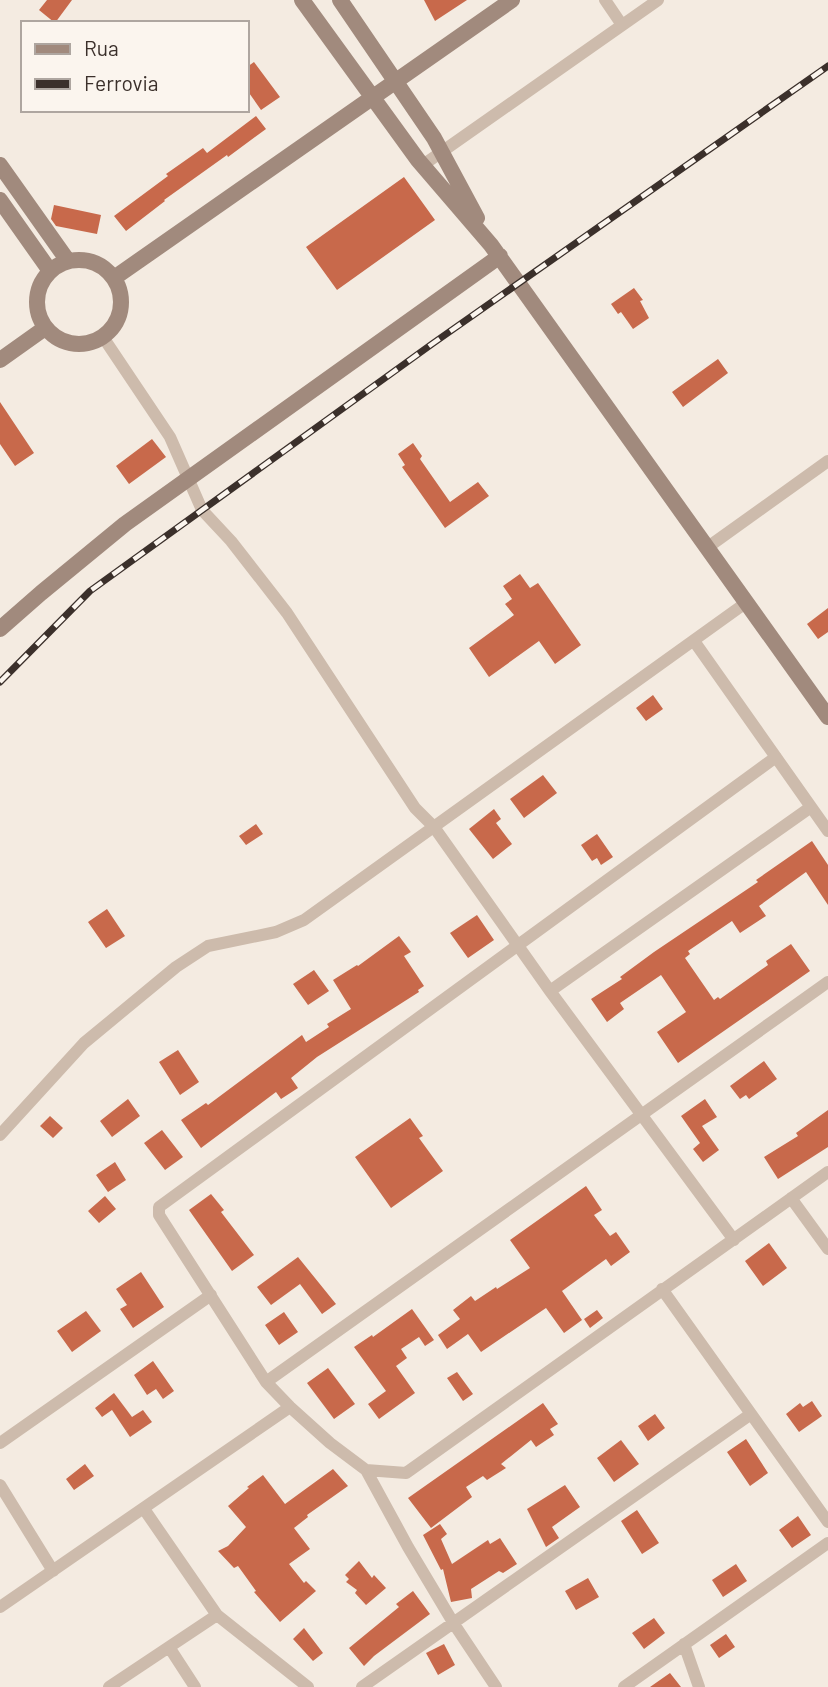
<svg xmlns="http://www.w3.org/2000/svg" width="828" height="1687" viewBox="0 0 828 1687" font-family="Barlow,sans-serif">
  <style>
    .building { fill: #c8694b }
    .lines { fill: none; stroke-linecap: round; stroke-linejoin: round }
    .street { stroke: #cdbbac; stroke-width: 12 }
    .secondary { stroke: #a18a7d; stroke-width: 16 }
    .rail-casing { stroke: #3b302b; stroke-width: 7 }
    .rail { stroke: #fbf5ee; stroke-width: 4.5; stroke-dasharray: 13; stroke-linecap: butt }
  </style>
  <rect width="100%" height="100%" fill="#f4ebe1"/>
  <path class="building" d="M47 0H72L55 23 39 10Z
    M424 0H467L435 21Z
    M254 62 280 97 261 110 247 90V67Z
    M256 116 266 129 228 157 227 155 164 200 165 201 126 231 114 216 168 176 166 174 203 148 207 153Z
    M404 177 435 220 337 290 306 247Z
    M54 205 101 215 97 234 56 226 51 219Z
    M634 288 643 300 640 301 649 318 633 329 621 312 618 314 611 304Z
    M718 359 728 373 683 407 672 392Z
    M0 402 34 453 15 466 0 444Z
    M152 439 166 457 129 484 116 466Z
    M413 443 422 456 420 459 450 502 478 482 489 496 445 528 402 467 405 465 398 454Z
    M520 574 530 588 538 583 581 645 555 664 539 641 489 677 469 648 514 615 505 604 512 599 503 586Z
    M828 608V632L818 639 807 624Z
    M653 695 663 709 646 721 636 708Z
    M543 775 557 793 524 818 510 799Z
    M494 809 501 819 496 823 512 844 493 859 469 829Z
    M256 824 263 834 246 845 239 836Z
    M597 834 613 857 601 865 597 858 592 861 581 845Z
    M812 841 828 865V905L806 872 759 906 766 916 740 933 732 921 688 951 690 954 685 958 714 1000 718 997 720 999 768 965 766 961 791 944 810 971 678 1063 657 1032 686 1012 661 975 620 1003 624 1009 607 1022 591 999 622 979 620 977 654 952 758 882 756 880Z
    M107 909 125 936 106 948 88 922Z
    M477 915 494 940 468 958 450 933Z
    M399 936 411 952 404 956 424 986 418 990 419 992 317 1057 291 1078 298 1088 281 1099 276 1092 201 1148 181 1120 206 1103 208 1105 302 1035 306 1042 329 1027 327 1024 351 1009 333 980 357 965 358 966Z
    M314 970 329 991 308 1005 293 984Z
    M178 1050 199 1082 180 1095 159 1062Z
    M764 1061 777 1079 749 1099 746 1095 740 1099 730 1086Z
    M128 1099 140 1116 112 1137 100 1121Z
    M705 1099 717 1117 702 1126 719 1150 703 1162 693 1149 700 1143 681 1116Z
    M828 1110V1147L778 1179 764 1157 798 1136 796 1133Z
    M50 1116 63 1128 53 1138 40 1126Z
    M410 1118 423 1136 419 1138 443 1171 391 1208 355 1157Z
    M162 1130 183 1157 165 1170 144 1143Z
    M115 1162 126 1180 108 1192 96 1175Z
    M586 1186 602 1210 594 1215 610 1236 616 1232 630 1252 611 1266 606 1259 562 1291 582 1320 564 1333 546 1308 481 1352 468 1334 447 1349 438 1335 460 1319 453 1310 471 1296 475 1301 496 1287 497 1289 530 1268 510 1240Z
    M211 1194 224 1210 221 1212 254 1255 232 1271 189 1210Z
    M105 1196 116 1209 99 1223 88 1211Z
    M769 1243 787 1268 763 1286 745 1261Z
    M298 1257 336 1304 322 1314 300 1284 271 1305 257 1287Z
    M141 1272 164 1307 133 1328 120 1309 127 1305 116 1289Z
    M412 1309 434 1340 425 1346 419 1337 401 1349 407 1358 396 1366 415 1393 379 1419 368 1404 386 1391 354 1347 372 1335 373 1337Z
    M597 1310 603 1318 590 1328 584 1319Z
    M86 1311 101 1331 72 1352 57 1331Z
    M284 1312 298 1332 279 1345 265 1325Z
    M153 1361 174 1391 163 1399 156 1389 147 1395 134 1375Z
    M328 1368 355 1404 334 1419 307 1383Z
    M457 1372 473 1394 463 1401 447 1378Z
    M114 1393 132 1417 143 1410 152 1422 130 1437 112 1410 102 1417 95 1408Z
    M812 1401 822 1416 799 1432 786 1414 800 1403 803 1407Z
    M543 1403 558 1424 550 1429 554 1435 536 1447 531 1440 501 1464 506 1468 487 1480 483 1476 466 1487 472 1497 431 1528 408 1498Z
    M655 1414 665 1428 648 1441 638 1426Z
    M746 1439 768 1473 750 1486 727 1452Z
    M621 1440 639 1464 614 1482 597 1458Z
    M85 1464 94 1476 74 1490 66 1479Z
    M333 1469 348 1486 307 1515 308 1517 294 1528 310 1549 289 1564 304 1583 306 1581 316 1591 280 1622 254 1592 256 1591 238 1566 234 1568 218 1551 228 1546 246 1527 228 1506 249 1488 247 1487 263 1475 285 1504Z
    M565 1485 580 1507 552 1527 559 1538 546 1547 527 1509Z
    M637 1510 659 1543 642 1554 621 1521Z
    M798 1516 811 1535 792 1548 779 1530Z
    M440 1524 447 1534 441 1539 452 1564 488 1540 490 1544 500 1538 517 1564 503 1573 499 1571 471 1589 472 1598 451 1602 443 1569 441 1570 423 1535Z
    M359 1561 372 1578 374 1575 386 1588 366 1605 355 1593 357 1590 346 1582 349 1579 345 1575Z
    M736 1564 747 1581 723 1597 712 1580Z
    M588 1578 599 1597 576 1610 565 1591Z
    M413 1591 430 1614 374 1656 364 1666 349 1648 399 1607 396 1604Z
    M654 1618 665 1633 644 1649 632 1633Z
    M304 1628 323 1653 313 1661 293 1639Z
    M726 1634 735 1647 719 1658 710 1645Z
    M444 1644 455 1665 438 1675 426 1653Z
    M670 1673 681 1687H650Z"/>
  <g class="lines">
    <path class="street" d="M605 0 622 25
      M423 165 658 0
      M103 337 170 437 202 510 231 541 287 613 415 808 434 827 550 991 734 1240
      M708 547 828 461
      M694 641 828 831
      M550 991 811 807
      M0 1135 84 1043 176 967 208 946 276 932 304 920 747 602
      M791 1198 828 1249
      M662 1289 828 1522
      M266 1382 828 982
      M0 1443 211 1295
      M366 1470 406 1473 828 1172
      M0 1485 53 1571
      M144 1509 217 1615 308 1687
      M0 1607 290 1407
      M684 1644 699 1687
      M169 1647 195 1687
      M109 1687 217 1615
      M362 1687 751 1414
      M496 1687 454 1624 408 1547 366 1470 330 1443 290 1407 266 1382 159 1215V1207L776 757
      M624 1687 828 1543"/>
    <path class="secondary" d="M302 0 418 160 491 245 828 717
      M340 0 434 138 477 218
      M0 165 68 261
      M0 200 50 271
      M37 302a42 42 0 1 1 84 0a42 42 0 1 1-84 0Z
      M114 278 512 0
      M0 360 45 328
      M0 629 41 593 125 524 500 256"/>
    <defs>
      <path id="rail" d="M0 682 90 591 432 344 828 66"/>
    </defs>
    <use href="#rail" class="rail-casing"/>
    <use href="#rail" class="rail"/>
  </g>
  <rect x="21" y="21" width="228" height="91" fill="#fbf5ee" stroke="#aea6a0" stroke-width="2"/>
  <rect x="35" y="44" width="35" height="10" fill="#a18a7d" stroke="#aea6a0" stroke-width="2"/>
  <text x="84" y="56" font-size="21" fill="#3b302b">Rua</text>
  <rect x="35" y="79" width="35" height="10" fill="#3b302b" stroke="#aea6a0" stroke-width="2"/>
  <text x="84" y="91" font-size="21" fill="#3b302b">Ferrovia</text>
</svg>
